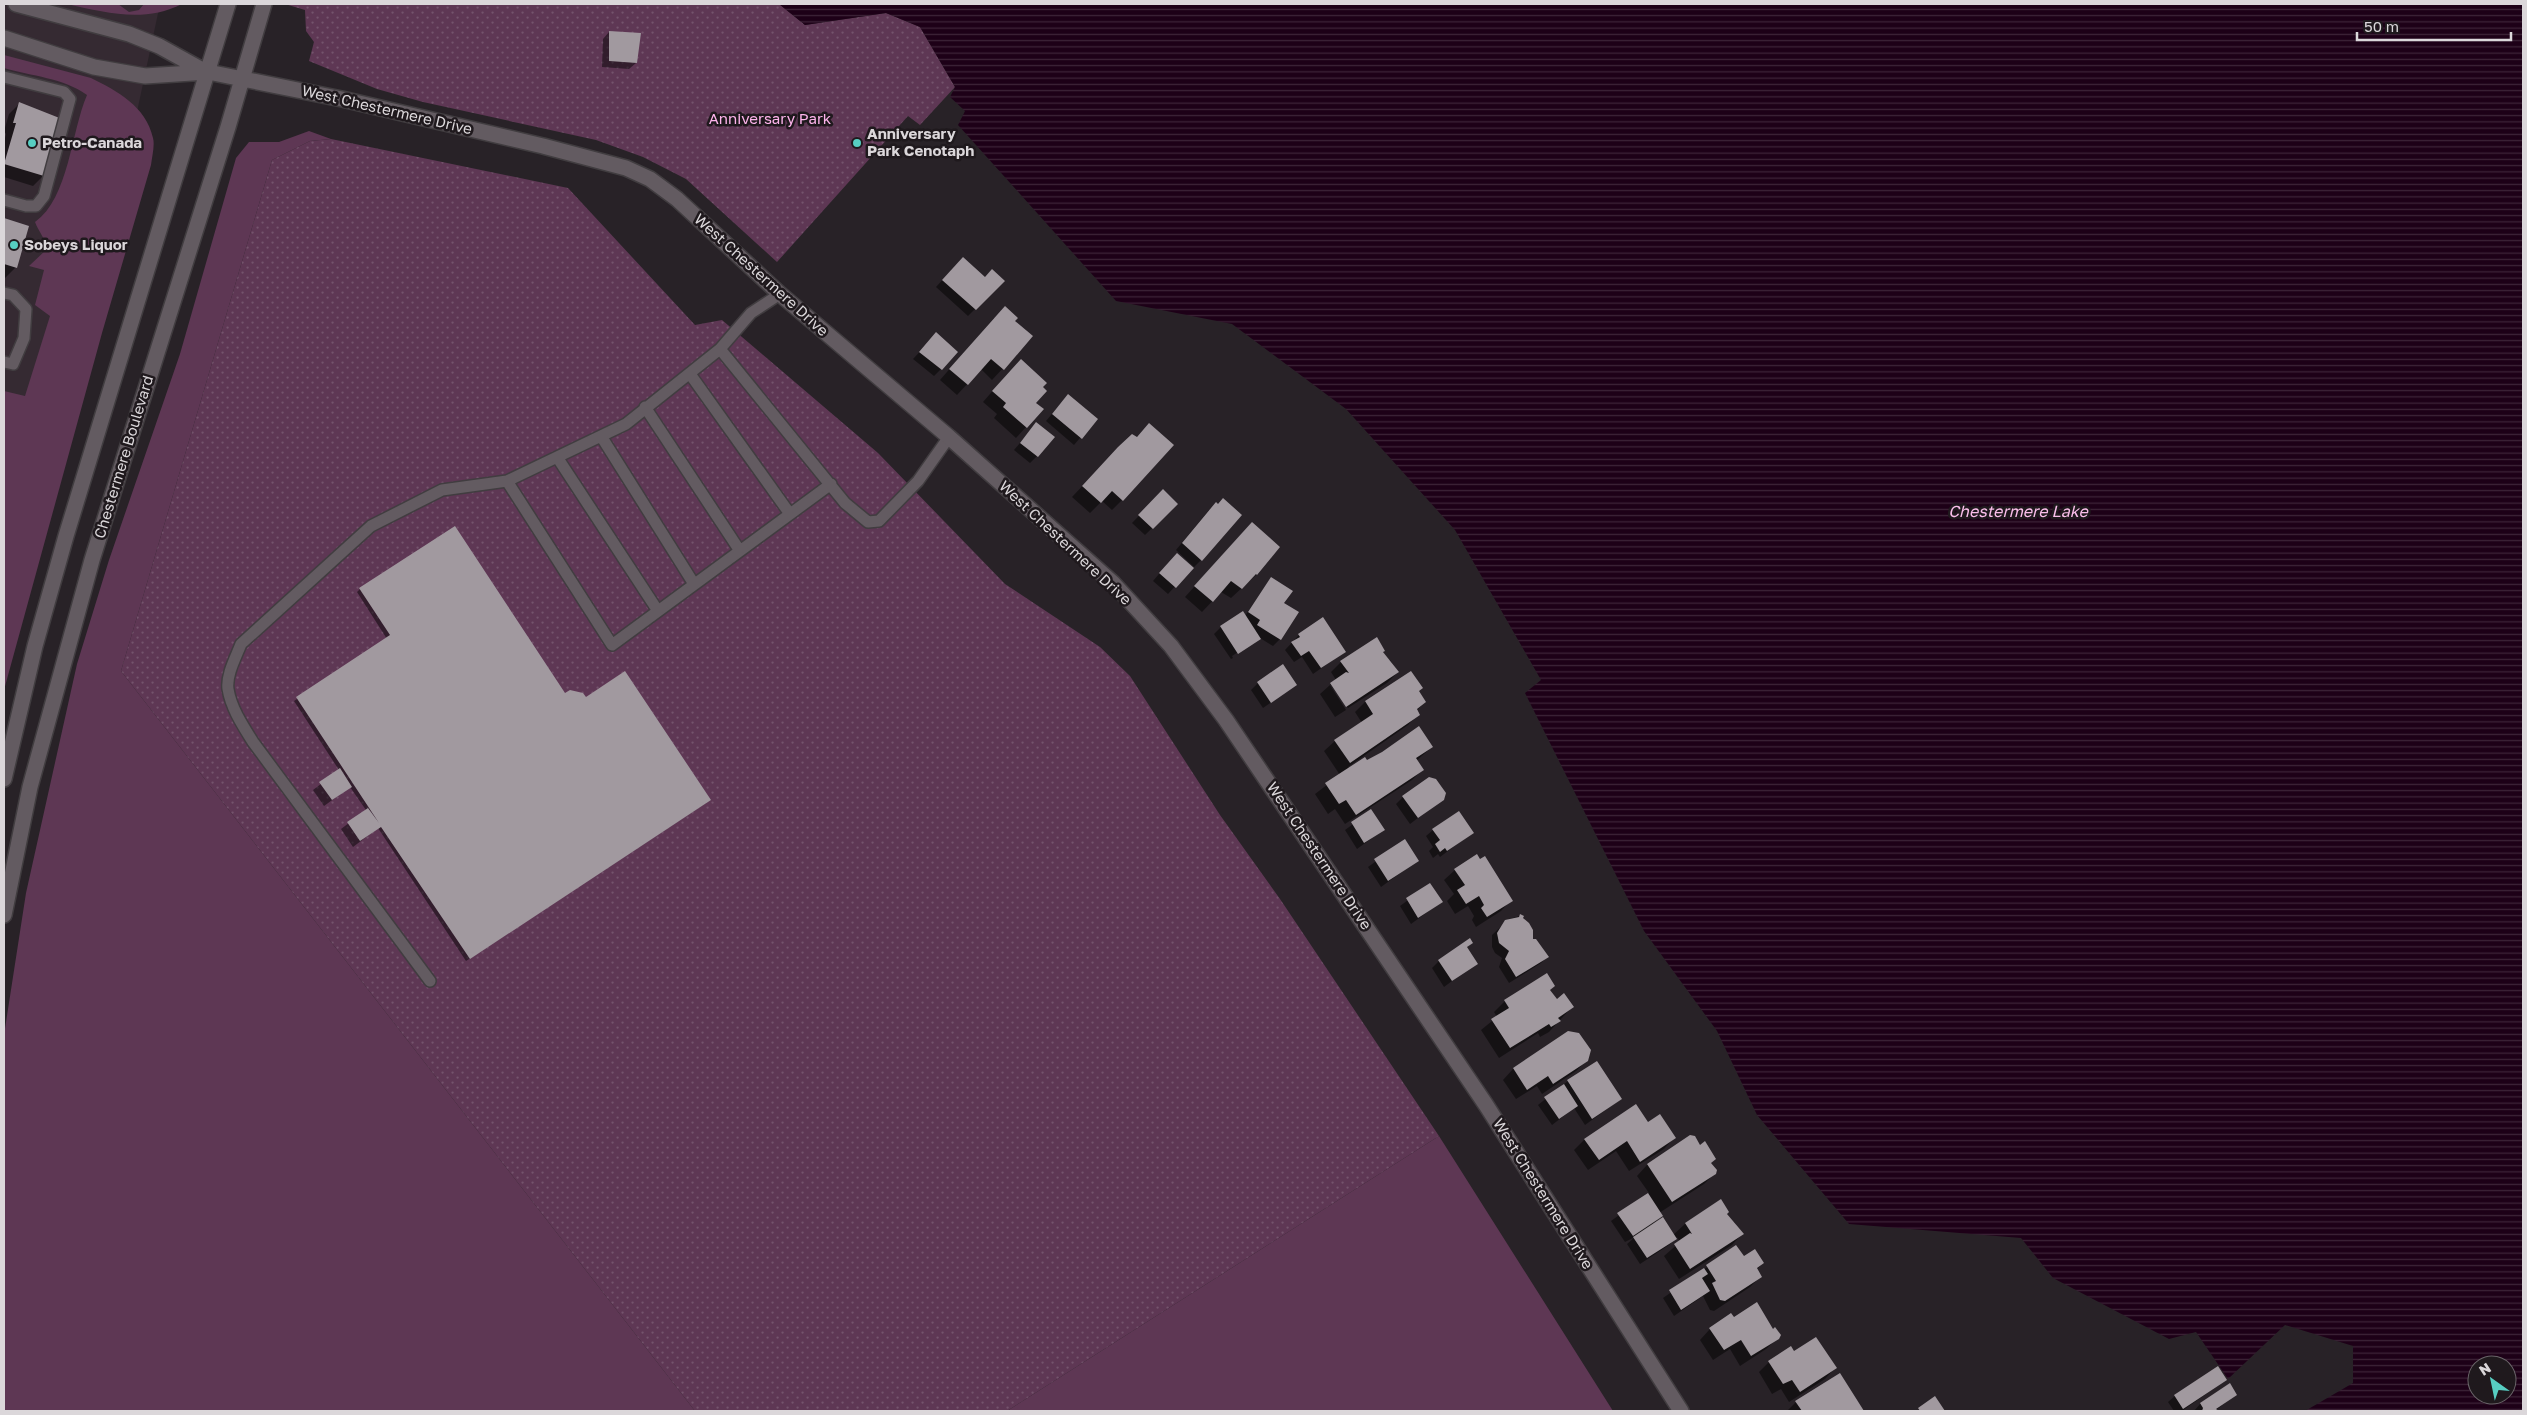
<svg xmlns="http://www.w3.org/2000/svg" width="2527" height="1415" viewBox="0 0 2527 1415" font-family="'Golos Text',sans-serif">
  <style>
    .built { fill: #352a32 }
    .green { fill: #5e3754 }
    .park { fill: url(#park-dots) }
    .water { fill: url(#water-rules); fill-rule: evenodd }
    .shadow { fill: #0007 }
    .building { fill: #a1999f }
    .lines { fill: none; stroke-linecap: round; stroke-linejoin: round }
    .lane-casing { stroke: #413d40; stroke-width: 14 }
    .secondary-casing { stroke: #413d40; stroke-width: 18 }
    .lane { stroke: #635b61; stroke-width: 11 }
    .secondary { stroke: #635b61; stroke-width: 15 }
    .poi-dot { fill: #57cec2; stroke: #1f191d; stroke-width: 2 }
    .labels { text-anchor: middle; stroke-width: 5; stroke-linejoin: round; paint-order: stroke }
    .street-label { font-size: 15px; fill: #dbd7da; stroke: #1f191d }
    .park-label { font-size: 15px; fill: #feb4ec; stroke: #1f191d }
    .poi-label { font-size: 15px; font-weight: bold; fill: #dbd7da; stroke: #1f191d; text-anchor: start }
    .water-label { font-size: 16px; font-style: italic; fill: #fabeea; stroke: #1f191d }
  </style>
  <defs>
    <pattern id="park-dots" width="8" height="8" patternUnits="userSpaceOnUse" patternTransform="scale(1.25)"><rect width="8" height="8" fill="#5e3754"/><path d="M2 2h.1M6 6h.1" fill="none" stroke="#74536c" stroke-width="1.8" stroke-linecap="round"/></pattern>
    <pattern id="water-rules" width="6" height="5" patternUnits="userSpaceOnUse" patternTransform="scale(1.25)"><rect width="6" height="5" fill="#1d0017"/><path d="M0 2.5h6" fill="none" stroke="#3d2438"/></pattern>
  </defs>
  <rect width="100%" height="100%" fill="#282227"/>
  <path class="built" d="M4 4H160L131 140 4 576Z"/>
  <path class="green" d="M67 4H118L129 12 139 10 144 4H182C144 23 107 13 67 4Z
    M4 55 91 78C117 91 146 106 153 138 155 145 152 157 151 165L102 333 4 690V391L25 396 50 316 35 305 44 270 29 266 47 249C46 239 38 231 35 222 69 198 71 132 87 95 64 78 31 76 4 68Z
    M309 131 331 139 310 141 272 160 121 671 695 1411H4V1035L26 893 77 664 109 560 180 354 236 158 249 142H279Z
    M1439 1136 1613 1411H1007Z"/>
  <path class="park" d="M285 4H779L805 25 886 13 920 27 955 87 920 125 908 116 777 262 686 179 643 157 596 140 423 102 377 89 309 61 314 42 306 31 305 10Z
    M331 139 568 188 695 325 722 320 878 453 1005 584 1100 647 1130 676 1220 815 1280 899 1439 1136 1007 1411H695L121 671 272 160 310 141Z"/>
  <path class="water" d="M779 4H2523V1411H2305L2353 1383V1346L2285 1325 2228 1379 2196 1332 2169 1339 2053 1278 2021 1238 1849 1224 1757 1115 1717 1031 1644 931 1525 693 1541 680 1455 530 1346 409 1232 324 1116 301 958 125 965 111 950 97 955 87 920 27 886 13 805 25ZM2477 1365H2507V1395H2477Z"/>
  <path class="shadow" d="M609 32 636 63 629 69 602 67 603 39Z
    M19 104 43 176 33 186 4 177V142L6 134 4 131 9 114Z
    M4 220 28 227 16 267 5 278Z
    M956 265 984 278 1003 281 968 316 936 287Z
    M994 318 1013 321 1032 337 992 380 981 369 957 395 940 380Z
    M930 341 941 369 934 376 913 359Z
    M1010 371 1034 403 1026 427 1016 438 994 418 997 414 983 402Z
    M1061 403 1096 419 1074 445 1046 421Z
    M1149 424 1122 500 1112 510 1102 501 1090 513 1072 497 1108 459 1136 438Z
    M1030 431 1037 456 1030 463 1014 450Z
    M1163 491 1177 504 1145 535 1132 523Z
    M1209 510 1201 560 1194 567 1176 550Z
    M1242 534 1278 547 1256 575 1231 598 1221 592 1202 612 1185 597Z
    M1170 561 1192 568 1168 594 1153 581Z
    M1271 578 1282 604 1280 639 1273 646 1260 638 1253 644V642L1232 656 1233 658 1231 659 1214 634 1221 627 1245 616Z
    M360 589 565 695 585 699 706 803 466 961 378 828 353 847 341 829 366 810 350 787 324 806 313 790 339 770 294 701 387 639 357 592Z
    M1299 635 1344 652 1313 674 1302 657 1294 662 1285 650Z
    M1376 639 1388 661 1390 660 1398 672 1387 683 1348 708 1330 684 1336 680 1331 672 1341 662Z
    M1411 672 1417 692 1425 702 1416 711 1418 714 1408 725 1348 767 1349 768 1367 762 1418 728 1432 747 1416 761 1422 770 1412 780 1345 824 1335 809 1328 814 1315 794 1340 775 1324 751 1335 741 1362 723 1355 712 1365 702Z
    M1258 683 1296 685 1263 708 1251 690Z
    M1330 685 1346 710 1335 717 1320 694Z
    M1403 797 1443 799 1410 824 1396 804Z
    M1371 811 1383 830 1357 849 1345 830Z
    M1433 830 1472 833 1440 857 1438 854 1433 858 1429 851 1433 847 1426 836Z
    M1404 841 1417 861 1381 887 1368 867Z
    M1455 870 1511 900 1501 911 1476 927 1472 920 1474 916 1468 906 1455 914 1447 901 1454 894 1444 880Z
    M1430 884 1441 902 1411 924 1400 906Z
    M1520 916 1532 940 1547 957 1541 963 1509 983 1499 967 1502 958 1495 953 1492 947V935L1509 919Z
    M1471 943 1466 948 1476 963 1444 987 1432 968 1439 961Z
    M1546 974 1549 990 1556 1000 1572 1007 1549 1032 1540 1037 1538 1033 1499 1058 1481 1030 1497 1017 1494 1012 1505 1001Z
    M1569 1033 1587 1060 1576 1071 1542 1094 1537 1086 1516 1099 1503 1080 1513 1069Z
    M1568 1081 1621 1099 1585 1125 1574 1108 1552 1125 1538 1105Z
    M1636 1106 1648 1124 1674 1138 1664 1149 1629 1171 1616 1151 1588 1170 1574 1150 1584 1140Z
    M1691 1137 1710 1163 1715 1173 1704 1184 1659 1213 1661 1216 1653 1224 1673 1235 1685 1224 1720 1201 1732 1223 1734 1222 1742 1234 1732 1245 1679 1279 1664 1256 1680 1242 1677 1237 1669 1245 1640 1264 1627 1244 1635 1237 1625 1242 1611 1221 1649 1193 1637 1176 1647 1165Z
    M1736 1247 1744 1258 1763 1263 1756 1270 1760 1277 1750 1287 1714 1311 1710 1310 1703 1296 1674 1316 1663 1298Z
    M1734 1318 1778 1338 1766 1349 1740 1366 1730 1349 1713 1360 1700 1340 1710 1329Z
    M1794 1353 1835 1368 1825 1379 1789 1402 1781 1389 1772 1394 1759 1372 1769 1362Z
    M1840 1374 1863 1411H1787L1796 1402Z
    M2226 1380 2182 1411H2174L2168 1402 2175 1396Z
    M2229 1385 2235 1395 2215 1411H2194L2200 1404Z"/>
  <path class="building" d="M609 31 641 33 637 63 609 61Z
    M19 102 62 119 44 176 4 164 16 123H13Z
    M4 218 29 226 17 268 4 264Z
    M963 257 985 277 992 269 1005 281 976 310 942 280Z
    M1005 306 1018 318 1015 321 1033 336 1004 370 991 359 968 385 949 369Z
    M936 332 958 352 942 370 919 352Z
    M1021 359 1047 383 1043 387 1047 391 1036 403 1044 409 1027 428 1003 407 1006 403 992 391Z
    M1068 394 1098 419 1082 439 1052 414Z
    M1036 422 1055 437 1038 457 1020 443Z
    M1149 423 1174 445 1123 501 1112 491 1101 503 1082 486 1118 447 1132 434 1137 437Z
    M1163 489 1178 504 1153 529 1138 515Z
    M1223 498 1242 515 1202 561 1182 543 1216 502 1218 504Z
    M1252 522 1280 547 1257 575 1256 574 1242 589 1231 581 1213 602 1194 586Z
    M455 526 565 693 570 690 583 693 586 697 625 671 711 800 470 959 381 827 360 841 347 822 368 808 379 823 296 697 390 635 359 588Z
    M1177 553 1194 568 1176 588 1159 573Z
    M1271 577 1293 591 1284 603 1299 612 1281 640 1257 625 1260 620 1248 612Z
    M1243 611 1261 639 1238 654 1220 626Z
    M1323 617 1346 652 1321 668 1309 651 1301 656 1291 642 1300 637 1298 634Z
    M1377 637 1385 651 1383 652 1399 672 1346 707 1330 683 1346 672 1349 673 1340 661Z
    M1283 664 1297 685 1271 703 1257 682Z
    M1411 671 1423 688 1419 691 1426 702 1417 709 1420 715 1350 763 1334 740 1373 714 1365 701Z
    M1419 726 1433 747 1416 758 1424 770 1356 815 1346 800 1339 804 1325 783 1365 757 1367 760 1382 752Z
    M340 768 352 787 332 800 319 782Z
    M1429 777 1436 779 1446 793 1444 800 1418 818 1402 796Z
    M1371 809 1385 830 1364 843 1351 822Z
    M1459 811 1474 833 1447 851 1445 848 1440 852 1435 844 1440 840 1432 829Z
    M1405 839 1419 861 1388 881 1374 859Z
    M1477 854 1480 859 1485 856 1513 901 1487 917 1481 908 1484 905 1479 896 1466 904 1457 890 1465 885 1454 869Z
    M1430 883 1443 902 1418 918 1406 898Z
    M1520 914 1524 916 1523 918 1529 923 1533 930V939H1536L1549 957 1516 977 1505 959 1509 951 1499 943 1497 933 1505 920 1519 917Z
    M1470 938 1473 943 1467 947 1478 964 1452 981 1438 960Z
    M1547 973 1555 986 1550 990 1557 999 1564 993 1574 1007 1558 1018 1561 1021 1551 1027 1549 1024 1510 1048 1491 1019 1509 1008 1504 1000Z
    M1568 1031 1579 1033 1591 1050 1588 1061 1553 1084 1548 1076 1527 1090 1513 1068Z
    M1597 1061 1622 1099 1592 1119 1567 1080Z
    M1564 1084 1578 1106 1559 1119 1544 1097Z
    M1636 1104 1648 1122 1660 1114 1676 1138 1640 1162 1627 1141 1599 1160 1584 1139Z
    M1690 1135 1695 1136 1700 1145 1705 1141 1716 1159 1711 1163 1717 1170 1716 1174 1672 1202 1647 1164Z
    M1648 1193 1663 1216 1633 1236 1617 1213Z
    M1721 1199 1729 1212 1727 1214 1744 1234 1690 1269 1674 1244 1690 1233 1692 1234 1685 1223Z
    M1663 1217 1677 1239 1647 1258 1633 1237Z
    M1736 1245 1744 1256 1755 1249 1764 1263 1757 1268 1762 1277 1725 1301 1720 1300 1712 1283 1716 1281 1706 1265Z
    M1704 1268 1708 1274 1702 1278 1710 1291 1681 1310 1669 1290Z
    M1757 1302 1773 1329 1775 1327 1781 1335 1779 1339 1751 1356 1741 1340 1724 1350 1709 1328 1731 1313 1734 1317Z
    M1816 1337 1837 1368 1800 1392 1792 1380 1783 1384 1768 1361 1791 1346 1794 1351Z
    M2218 1366 2227 1380 2183 1409 2174 1395Z
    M1840 1373 1864 1411H1802L1795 1401Z
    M2230 1383 2237 1395 2216 1409 2219 1411H2202L2203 1408 2200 1403Z
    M1935 1396 1945 1411H1920L1918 1408Z"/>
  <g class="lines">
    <defs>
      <path id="lane" d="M4 77 64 92 70 99 44 196 36 206H26L4 200
        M4 293 13 295 26 309 24 338 13 364 4 362
        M780 294 751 313 720 349 626 424 507 481 612 645 831 484
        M720 349 845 503 868 522 879 521 918 481 949 437
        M690 374 790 514
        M645 407 740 551
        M601 436 694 584
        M557 457 658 611
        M430 981 253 742C243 726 231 708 228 689 226 675 236 657 241 644L371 526 442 490 507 481"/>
      <path id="secondary" d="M16 4 129 34 159 46 206 72
        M4 38 94 67 145 76 208 72 342 99 543 146 626 168 650 179 677 199 780 294 949 437 1113 583 1171 646 1226 720 1486 1105 1681 1411
        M4 779 35 646 66 536 228 4
        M4 915 30 787 92 560 228 127 264 4"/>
    </defs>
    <use href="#lane" class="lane-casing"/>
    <use href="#secondary" class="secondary-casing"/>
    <use href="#lane" class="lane"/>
    <use href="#secondary" class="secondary"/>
  </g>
  <g class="poi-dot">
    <circle cx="32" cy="143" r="5"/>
    <circle cx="857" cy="143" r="5"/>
    <circle cx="14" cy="245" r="5"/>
  </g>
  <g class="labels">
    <g class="street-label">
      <text transform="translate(387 110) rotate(13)" y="5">West Chestermere Drive</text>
      <text transform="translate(761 275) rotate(42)" y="5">West Chestermere Drive</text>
      <text transform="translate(124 457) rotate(-73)" y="5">Chestermere Boulevard</text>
      <text transform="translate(1065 543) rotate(43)" y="5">West Chestermere Drive</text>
      <text transform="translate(1319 856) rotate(56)" y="5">West Chestermere Drive</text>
      <text transform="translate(1543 1194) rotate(58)" y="5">West Chestermere Drive</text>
    </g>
    <g class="park-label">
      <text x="770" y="124">Anniversary Park</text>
    </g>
    <g class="poi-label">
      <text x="867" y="139">Anniversary<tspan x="867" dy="17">Park Cenotaph</tspan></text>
      <text x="42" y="148">Petro-Canada</text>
      <text x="24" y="250">Sobeys Liquor</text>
    </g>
    <g class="water-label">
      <text x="2018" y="517">Chestermere Lake</text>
    </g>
  </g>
  <rect width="2527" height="1415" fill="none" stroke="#dbd7da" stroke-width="10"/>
  <g transform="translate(2492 1380) rotate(327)"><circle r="24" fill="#1f191d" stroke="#6a6569"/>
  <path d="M0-4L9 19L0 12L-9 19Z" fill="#57cec2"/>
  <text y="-8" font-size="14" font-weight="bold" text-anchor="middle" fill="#dbd7da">N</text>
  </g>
  <path d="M2357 32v8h154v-8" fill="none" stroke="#dbd7da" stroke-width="2.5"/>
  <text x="2364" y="32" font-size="15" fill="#dbd7da" stroke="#1f191d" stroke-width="4" paint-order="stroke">50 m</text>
</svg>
